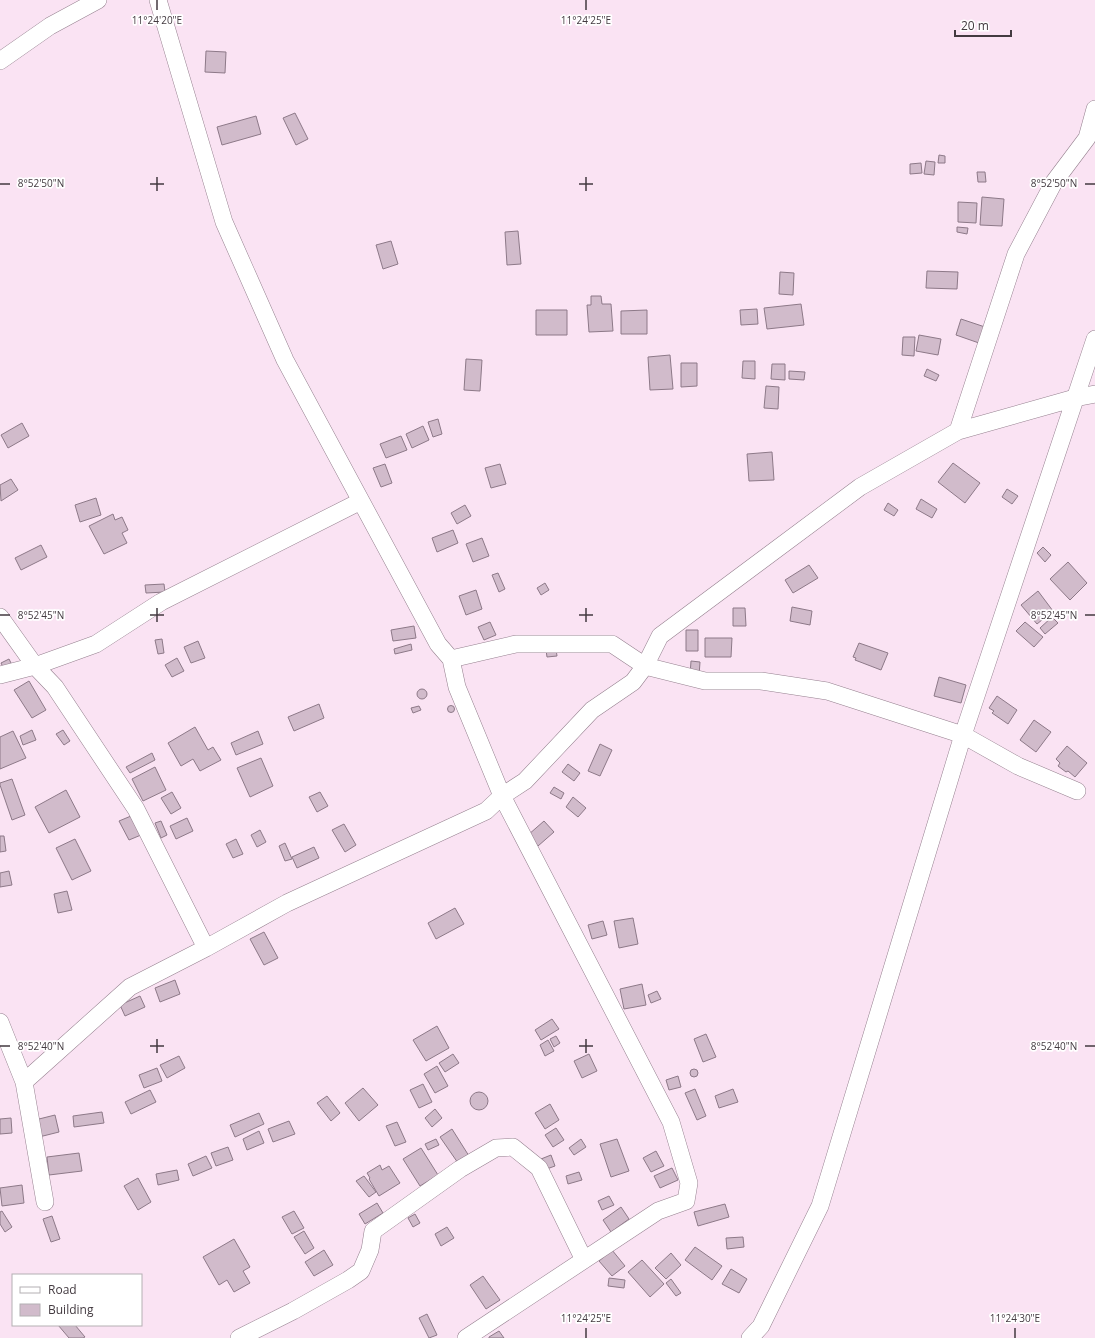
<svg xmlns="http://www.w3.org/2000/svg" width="1095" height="1338" viewBox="0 0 1095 1338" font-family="'Open Sans',sans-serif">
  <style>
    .building { fill: #d1bbcb; stroke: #8d7988 }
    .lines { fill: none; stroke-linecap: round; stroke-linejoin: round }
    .street-casing { stroke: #95808f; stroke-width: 18 }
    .street { stroke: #fff; stroke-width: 17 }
    .ticks { fill: none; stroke: #433a40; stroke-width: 1.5 }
    .ticks-label { font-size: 10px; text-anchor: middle; fill: #433a40; stroke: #fff; stroke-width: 3.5; stroke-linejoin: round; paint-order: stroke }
  </style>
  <rect width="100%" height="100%" fill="#fae3f3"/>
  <path class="building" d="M206 51 226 52 225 73 205 72Z
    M295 113 308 139 296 145 283 118Z
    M256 116 261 134 222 145 217 127Z
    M939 155 945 156V163H938Z
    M926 161 935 162 934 175 924 174Z
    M921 163 922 173 910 174V164Z
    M977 172H985L986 182H978Z
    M982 197 1004 199 1002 226 980 225Z
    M958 202 977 203 976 223 958 222Z
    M957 227 968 228 967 234 957 232Z
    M518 231 521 264 507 265 505 232Z
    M391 241 398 264 383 269 376 245Z
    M927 271 958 272 957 289 926 288Z
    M780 272 794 273 793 295 779 294Z
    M591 296H601L602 304H611L613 331 589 332 587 305H591Z
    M801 304 804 325 767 329 764 308Z
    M757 309 758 324 741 325 740 310Z
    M536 310H567V335H536Z
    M647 310V334H621V311Z
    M961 319 985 327 979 343 956 335Z
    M919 335 941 339 938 355 916 351Z
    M903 337H915L914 356 902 355Z
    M670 355 673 389 650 390 648 357Z
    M466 359 482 360 480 391 464 390Z
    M743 361H755V379L742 378Z
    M681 363H697V386L681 387Z
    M772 364H785V380L771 379Z
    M927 369 939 375 936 381 924 376Z
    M789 371 805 372 804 380 789 379Z
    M766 386 779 387 778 409 764 408Z
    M438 419 442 434 433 437 428 422Z
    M22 423 29 436 8 448 1 435Z
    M423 426 429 440 412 448 406 434Z
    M401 436 407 450 386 458 380 444Z
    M772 452 774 480 749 481 747 454Z
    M953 463 980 483 965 503 938 482Z
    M385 464 392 483 381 487 373 468Z
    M500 464 506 484 491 488 485 468Z
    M11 479 18 490 1 501 0 485Z
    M1007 489 1018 496 1012 504 1002 497Z
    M96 498 101 515 80 522 75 505Z
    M921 499 937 509 932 518 916 509Z
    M888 503 898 510 894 516 884 510Z
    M465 505 471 516 457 524 451 513Z
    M113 514 115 520 122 517 128 530 122 533 127 543 104 554 89 526Z
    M453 530 458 543 437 552 432 538Z
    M482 538 489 556 473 562 466 544Z
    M41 545 47 557 21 570 15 558Z
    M1043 547 1051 555 1045 562 1037 553Z
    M1068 562 1087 583 1070 600 1050 579Z
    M809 565 818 578 793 593 785 580Z
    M498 573 505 589 499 592 492 575Z
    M545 583 549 590 541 595 537 588Z
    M164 584 165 592 146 593 145 585Z
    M476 590 482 609 466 615 459 596Z
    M1038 591 1053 611 1037 624 1021 605Z
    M792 607 812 611 810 625 790 621Z
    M733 608H745L746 626H733Z
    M1052 617 1058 623 1045 634 1040 628Z
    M490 622 496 635 484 640 478 627Z
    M1025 622 1043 637 1034 647 1016 631Z
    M414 626 416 638 393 641 391 630Z
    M686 630H698V651H686Z
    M705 638H732L731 657H705Z
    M162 639 164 653 158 654 155 640Z
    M198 641 205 658 191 663 184 647Z
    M859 643 888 653 881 670 855 660 856 658 853 657Z
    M411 644 412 650 395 654 394 649Z
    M556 649 557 656 547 657 546 650Z
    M177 658 184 671 172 677 165 665Z
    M9 659 13 667 5 671 1 663Z
    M691 661 700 662 699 676 690 675Z
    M939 677 966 685 961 703 934 696Z
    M29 681 46 710 32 718 14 690Z
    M417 694a5 5 0 1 1 10 0a5 5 0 1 1-10 0Z
    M997 696 1017 710 1008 724 992 713 994 711 989 708Z
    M319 704 324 718 294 731 288 717Z
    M447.5 709a3.5 3.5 0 1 1 7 0a3.5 3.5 0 1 1-7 0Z
    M419 706 421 710 413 713 411 708Z
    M1034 720 1051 732 1036 752 1020 740Z
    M195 727 208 750 213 747 221 760 200 771 193 759 181 766 168 743Z
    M32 730 36 740 23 745 20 736Z
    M63 730 70 741 64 745 56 734Z
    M13 731 26 758 0 769V737Z
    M258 731 263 744 236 755 231 743Z
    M600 744 612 750 600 776 588 771Z
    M1067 746 1087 763 1075 777 1068 771 1066 772 1058 766 1060 763 1056 759Z
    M152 753 155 760 130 773 126 767Z
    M261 758 273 786 250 797 237 768Z
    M568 764 580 773 574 781 562 772Z
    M155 767 166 790 143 801 132 779Z
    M12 779 25 815 12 820 0 785V783Z
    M554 787 564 793 561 799 550 793Z
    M66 790 80 817 49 833 35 807Z
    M172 792 181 808 171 814 161 798Z
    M320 792 328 806 317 812 309 797Z
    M573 797 586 808 578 817 566 807Z
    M131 816 141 835 129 840 119 821Z
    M187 818 193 831 176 839 170 826Z
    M161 821 167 835 161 838 155 823Z
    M544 821 554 832 538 846 528 835Z
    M344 824 356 845 345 852 332 830Z
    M260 830 266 842 257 847 251 835Z
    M0 836H4L6 851 0 852Z
    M75 839 91 871 72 880 56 848Z
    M236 839 243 854 233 858 226 844Z
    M285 843 292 859 285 861 279 846Z
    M314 847 319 858 297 868 292 857Z
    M9 871 12 885 0 887V873Z
    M67 891 72 910 58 913 54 894Z
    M455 908 464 924 436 939 428 923Z
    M633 918 638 944 619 948 614 921Z
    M603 921 607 935 592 939 588 925Z
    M264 932 278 958 264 965 250 939Z
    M175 980 180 994 160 1002 155 988Z
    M642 984 646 1005 624 1009 620 989Z
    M657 991 661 999 651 1003 648 995Z
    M140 996 145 1007 125 1016 120 1005Z
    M552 1019 559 1029 541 1040 535 1030Z
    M437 1026 449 1048 426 1061 413 1040Z
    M706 1034 716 1057 703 1062 694 1039Z
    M556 1036 560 1043 554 1047 550 1039Z
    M548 1040 554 1051 545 1056 540 1045Z
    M453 1054 459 1063 445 1072 439 1063Z
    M589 1054 597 1071 582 1078 574 1061Z
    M179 1056 185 1068 167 1078 160 1065Z
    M437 1066 448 1086 435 1093 424 1074Z
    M157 1068 162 1081 144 1088 139 1075Z
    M690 1073a4 4 0 1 1 8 0a4 4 0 1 1-8 0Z
    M678 1076 681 1087 669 1090 666 1080Z
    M423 1084 432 1102 419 1108 410 1090Z
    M363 1088 378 1105 359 1121 345 1103Z
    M695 1089 706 1116 697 1120 685 1093Z
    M733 1089 738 1102 719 1108 715 1096Z
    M150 1090 156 1102 131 1114 125 1102Z
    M470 1101a9 9 0 1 1 18 0a9 9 0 1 1-18 0Z
    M327 1096 340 1113 331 1121 317 1103Z
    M550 1104 559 1120 545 1129 535 1113Z
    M435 1109 442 1118 432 1127 425 1118Z
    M102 1112 104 1123 74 1127 73 1116Z
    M259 1113 264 1124 235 1137 230 1125Z
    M55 1115 59 1132 39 1137 35 1120Z
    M11 1118 12 1133 0 1134V1119Z
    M289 1121 295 1134 273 1142 268 1129Z
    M397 1122 406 1142 395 1146 386 1126Z
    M556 1128 564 1140 553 1147 545 1135Z
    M452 1129 469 1156 458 1163 440 1137Z
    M259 1131 264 1143 247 1150 243 1139Z
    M436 1139 439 1145 428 1150 425 1144Z
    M581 1139 586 1147 574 1155 569 1148Z
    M617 1139 629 1171 611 1177 600 1144Z
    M228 1147 233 1160 216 1166 211 1153Z
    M421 1148 438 1175 420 1186 403 1159Z
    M656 1151 664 1166 651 1172 643 1158Z
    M79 1153 82 1171 49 1175 47 1157Z
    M551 1155 555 1166 544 1170 541 1159Z
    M206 1156 212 1168 193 1176 188 1164Z
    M380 1165 382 1170 389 1166 400 1183 379 1196 369 1179 370 1178 367 1173Z
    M672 1168 678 1180 660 1188 654 1176Z
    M177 1170 179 1180 158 1185 156 1174Z
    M579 1172 582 1180 568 1184 566 1176Z
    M364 1176 376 1192 369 1197 356 1181Z
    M138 1178 151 1202 138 1210 124 1186Z
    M22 1185 24 1203 2 1206 0 1188Z
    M609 1196 614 1205 602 1210 598 1201Z
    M377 1203 383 1213 365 1224 359 1214Z
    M725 1204 729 1217 698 1226 694 1212Z
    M621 1207 629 1219 611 1232 603 1220Z
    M2 1211 12 1227 5 1232 0 1224V1212Z
    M294 1211 304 1228 292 1234 282 1217Z
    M415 1214 420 1223 413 1227 408 1218Z
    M52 1216 60 1239 51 1242 43 1219Z
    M447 1227 454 1238 441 1246 435 1234Z
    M304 1231 314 1248 305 1254 294 1237Z
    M743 1237 744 1247 727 1249 726 1238Z
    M234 1239 250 1267 243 1271 250 1283 234 1292 227 1280 219 1285 203 1257Z
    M695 1247 722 1266 712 1280 685 1260Z
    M324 1250 333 1265 314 1276 305 1262Z
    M612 1250 625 1266 612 1276 599 1261Z
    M671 1253 681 1265 666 1279 655 1268Z
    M642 1260 664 1284 650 1297 628 1272Z
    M731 1269 747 1279 739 1293 722 1284Z
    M483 1276 500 1300 486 1309 470 1285Z
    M609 1278 625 1280 624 1288 608 1286Z
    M671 1279 681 1293 676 1296 666 1283Z
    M427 1314 437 1335 429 1338 419 1318Z
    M58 1325H75L85 1337 83 1338H69Z
    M499 1331 504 1338H489V1337Z"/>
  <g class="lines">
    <defs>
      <path id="street" d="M158 0 224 222 285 360 438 644 451 659 457 687 502 796 671 1122 689 1183 686 1201 658 1211 466 1338
        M0 61 50 26 98 0
        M958 431 1016 254 1054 182 1087 138 1095 109
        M0 617 35 666 55 687 136 809 206 948
        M451 659 516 644H612L645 666 705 681H761L827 691 963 735 1018 766 1077 791
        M0 675 35 666 96 644 161 602 361 501
        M0 1022 24 1082 45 1202
        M24 1082 130 987 206 948 287 903 486 811 502 796 525 781 592 710 633 682 645 666 660 636 860 487 958 431 1075 398 1095 394
        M239 1338 293 1311 348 1280 361 1271 370 1250 373 1231 460 1169 496 1148 513 1147 539 1168 584 1260
        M750 1338 761 1326 820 1206 963 735 1095 339"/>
    </defs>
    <use href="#street" class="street-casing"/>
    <use href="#street" class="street"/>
  </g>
  <path class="ticks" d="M157 0V10M586 0V10M157 177V191M586 177V191M0 184H10M150 184H164M579 184H593M1085 184H1095M157 608V622M586 608V622M0 615H10M150 615H164M579 615H593M1085 615H1095M157 1039V1053M586 1039V1053M0 1046H10M150 1046H164M579 1046H593M1085 1046H1095M586 1328V1338M1015 1328V1338"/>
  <g class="ticks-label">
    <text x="157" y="24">11°24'20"E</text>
    <text x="586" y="24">11°24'25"E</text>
    <text x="41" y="187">8°52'50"N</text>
    <text x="1054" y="187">8°52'50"N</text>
    <text x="41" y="619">8°52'45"N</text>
    <text x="1054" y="619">8°52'45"N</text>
    <text x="41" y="1050">8°52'40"N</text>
    <text x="1054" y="1050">8°52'40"N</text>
    <text x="586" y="1322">11°24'25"E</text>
    <text x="1015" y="1322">11°24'30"E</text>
  </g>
  <rect x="12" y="1274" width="130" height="52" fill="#ffffff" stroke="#b4b0b3"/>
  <rect x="20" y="1287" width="20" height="6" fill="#ffffff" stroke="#b4b0b3"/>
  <text x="48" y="1294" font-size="12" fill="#433a40">Road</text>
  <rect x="20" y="1304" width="20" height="12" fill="#d1bbcb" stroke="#b4b0b3"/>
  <text x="48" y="1314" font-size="12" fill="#433a40">Building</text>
  <path d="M955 30v6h56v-6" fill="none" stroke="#433a40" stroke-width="2"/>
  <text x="961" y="30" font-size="12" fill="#433a40" stroke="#ffffff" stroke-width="3" paint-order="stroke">20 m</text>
</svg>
